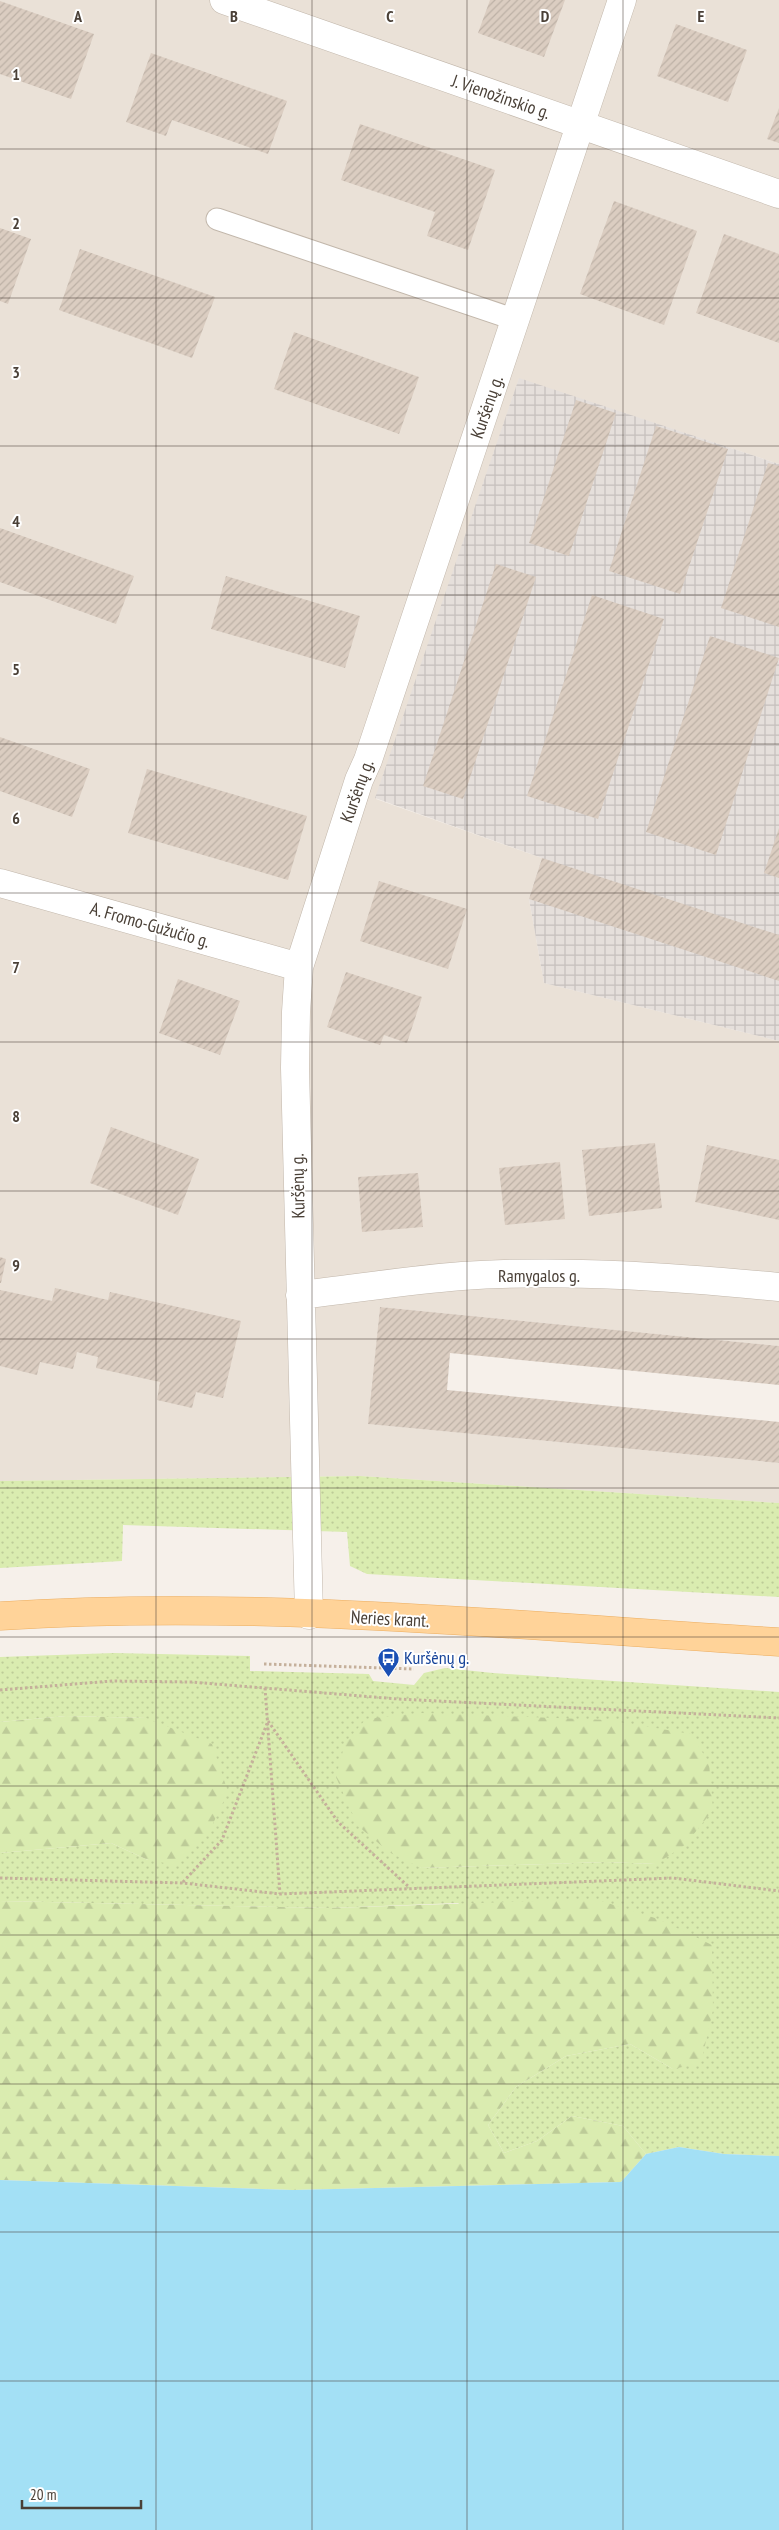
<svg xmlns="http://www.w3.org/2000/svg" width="779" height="2530" viewBox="0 0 779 2530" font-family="'PT Sans Narrow',sans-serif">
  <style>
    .residential { fill: #eae1d7 }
    .industrial { fill: url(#industrial-grid) }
    .grass { fill: url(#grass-dots); fill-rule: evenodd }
    .forest { fill: url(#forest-firs) }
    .water { fill: #a3e0f5 }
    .building { fill: url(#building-hatch) }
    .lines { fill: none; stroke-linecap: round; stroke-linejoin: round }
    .service-casing { stroke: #c2b7ab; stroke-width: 23 }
    .minor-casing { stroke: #c2b7ab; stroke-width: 29 }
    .primary-casing { stroke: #ecae61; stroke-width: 29 }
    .path { stroke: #c5b09b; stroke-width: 3; stroke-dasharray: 2.5 2.5; stroke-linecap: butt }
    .service { stroke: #fff; stroke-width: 21 }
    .minor { stroke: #fff; stroke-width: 28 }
    .primary { stroke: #ffd399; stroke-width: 28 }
    .grid { fill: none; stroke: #4a4037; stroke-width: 1; stroke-opacity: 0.55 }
    .labels { text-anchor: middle; stroke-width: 4; stroke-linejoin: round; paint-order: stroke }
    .street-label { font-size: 18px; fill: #4a4037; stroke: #fff }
    .transit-label { font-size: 18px; fill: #164399; stroke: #fff; text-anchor: start }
    .grid-label { font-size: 16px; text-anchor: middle; font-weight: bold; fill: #4a4037; stroke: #fff; stroke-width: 4; stroke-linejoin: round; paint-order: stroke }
  </style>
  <defs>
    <pattern id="industrial-grid" width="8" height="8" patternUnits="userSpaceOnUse" patternTransform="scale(1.25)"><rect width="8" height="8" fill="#e5dfdb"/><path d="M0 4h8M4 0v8" fill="none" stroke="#c6c0bd"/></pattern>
    <pattern id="grass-dots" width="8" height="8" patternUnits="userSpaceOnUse" patternTransform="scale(1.25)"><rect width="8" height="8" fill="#daecb0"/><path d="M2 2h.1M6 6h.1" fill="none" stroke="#bdcb98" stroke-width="1.8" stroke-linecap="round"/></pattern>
    <pattern id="forest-firs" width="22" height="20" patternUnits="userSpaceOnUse" patternTransform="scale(1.25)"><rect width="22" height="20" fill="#daecb0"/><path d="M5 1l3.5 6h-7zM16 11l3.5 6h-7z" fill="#bdcb98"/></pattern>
    <pattern id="building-hatch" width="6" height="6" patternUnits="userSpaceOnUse" patternTransform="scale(1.25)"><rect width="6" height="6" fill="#dbcdc1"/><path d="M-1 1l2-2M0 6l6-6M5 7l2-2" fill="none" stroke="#bdb1a6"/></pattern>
  </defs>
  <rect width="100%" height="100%" fill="#f6f0ea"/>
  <path class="residential" d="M0 0H779V464L519 379 376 799 542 858 529 899 544 983 779 1041V1346L380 1307 369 1424 779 1463V1503L360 1476 0 1481Z"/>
  <path class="industrial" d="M519 378 779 464V1041L544 983 529 899 542 858 375 798Z"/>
  <path class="grass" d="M360 1476 779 1503V1597L367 1574 350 1566 347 1532 123 1525 122 1561 0 1568V1481Z
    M114 1653 250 1656V1671L369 1674 373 1681 414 1685 424 1673 445 1668 493 1673 779 1692V2156L724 2154 679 2147 646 2154 623 2126 572 2116 537 2141 504 2153 488 2125 516 2087 566 2056 630 2044 673 2069 458 1903 330 1908 0 1901V1853L111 1843 148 1860 146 1718 66 1716 0 1722V1657ZM336 1777 656 1864 606 1862 421 1868Z"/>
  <path class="forest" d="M420 1713 608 1720 691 1734 709 1763 713 1810 685 1845 656 1864 606 1862 421 1868 389 1852 358 1826 336 1777 345 1743 366 1719Z
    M66 1716 146 1718 212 1744 228 1792 209 1832 176 1865 148 1860 111 1843 0 1853V1722Z
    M595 1899 658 1919 712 1945 713 2010 701 2063 673 2069 630 2044 566 2056 516 2087 488 2125 504 2153 537 2141 572 2116 623 2126 646 2154 621 2182 293 2190 0 2180V1901L330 1908Z"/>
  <path class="water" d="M679 2147 724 2154 779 2156V2530H0V2180L293 2190 621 2182 646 2154Z"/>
  <path class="building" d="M490 0H565L544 57 478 33Z
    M0 1 94 34 71 99 0 74Z
    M676 24 747 50 728 102 657 76Z
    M151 53 287 101 268 154 172 120 166 136 126 122Z
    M779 108V143L767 139Z
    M360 124 495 170 468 250 427 236 435 212 341 180Z
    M614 201 697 231 664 325 580 294Z
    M0 228 31 239 8 304 0 301Z
    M724 234 779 254V343L696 313Z
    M80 249 215 297 192 358 59 310Z
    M294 332 419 377 399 434 274 389Z
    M576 400 616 413 569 556 529 543Z
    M656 426 728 449 680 594 609 571Z
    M768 463 779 466V627L721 608Z
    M0 528 134 576 116 624 0 582Z
    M496 564 536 577 463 799 423 786Z
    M226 576 360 616 345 668 211 629Z
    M592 595 664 619 598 819 527 796Z
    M710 636 779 658 716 855 646 832Z
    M0 737 90 769 72 817 0 791Z
    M147 769 307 816 288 880 128 833Z
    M779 828V878L764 873Z
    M542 858 779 935V981L529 899Z
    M379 881 467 909 448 969 360 941Z
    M346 972 422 997 407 1043 384 1035 380 1045 327 1027Z
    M178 979 240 1001 220 1055 159 1033Z
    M111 1127 199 1159 178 1215 90 1183Z
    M655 1143 662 1208 589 1216 582 1150Z
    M707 1145 779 1160V1220L695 1202Z
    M560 1162 565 1219 505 1225 499 1168Z
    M418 1173 423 1227 362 1232 358 1177Z
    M0 1257 6 1259 1 1283H0Z
    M55 1288 108 1300 110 1292 241 1321 223 1398 196 1392 192 1408 157 1400 160 1382 96 1368 98 1357 77 1352 73 1369 40 1362 37 1375 0 1366V1290L52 1301Z
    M380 1307 779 1346V1385L450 1353 447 1390 779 1422V1463L368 1424Z"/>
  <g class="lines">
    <defs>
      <path id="service" d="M217 219 516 320"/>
      <path id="minor" d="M224 0 779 194
        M0 883 299 967
        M300 1295C354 1289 408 1280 462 1276 567 1269 674 1277 779 1287
        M309 1615 295 1068 296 1012 299 967 359 780 368 760 622 0"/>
      <path id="primary" d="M0 1616C259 1599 520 1626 779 1642"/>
    </defs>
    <use href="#service" class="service-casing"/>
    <use href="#minor" class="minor-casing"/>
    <use href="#primary" class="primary-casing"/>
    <path class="path" d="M264 1664 414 1669
      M265 1688 280 1894
      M0 1690 112 1681 191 1682 398 1699 779 1718
      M0 1878 183 1883 280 1894 673 1878 779 1891
      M183 1882 222 1840 268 1721 338 1822 409 1887"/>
    <use href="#service" class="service"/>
    <use href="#minor" class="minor"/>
    <use href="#primary" class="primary"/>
  </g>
  <path class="grid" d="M156 0V2530M312 0V2530M467 0V2530M623 0V2530M0 149H779M0 298H779M0 446H779M0 595H779M0 744H779M0 893H779M0 1042H779M0 1191H779M0 1339H779M0 1488H779M0 1637H779M0 1786H779M0 1935H779M0 2084H779M0 2232H779M0 2381H779"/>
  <defs>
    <symbol id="bus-pin" viewBox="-11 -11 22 30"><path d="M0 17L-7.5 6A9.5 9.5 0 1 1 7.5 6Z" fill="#1a4fb4" stroke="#fff"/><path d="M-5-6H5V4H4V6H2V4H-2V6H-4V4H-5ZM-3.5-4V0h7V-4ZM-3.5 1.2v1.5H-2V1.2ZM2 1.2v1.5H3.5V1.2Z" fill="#fff"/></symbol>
  </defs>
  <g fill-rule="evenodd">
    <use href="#bus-pin" x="376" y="1646" width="25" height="34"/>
  </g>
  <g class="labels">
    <g class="street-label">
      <text transform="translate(501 97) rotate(19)" y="6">J. Vienožinskio g.</text>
      <text transform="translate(487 407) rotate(-71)" y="6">Kuršėnų g.</text>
      <text transform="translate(357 791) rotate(-70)" y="6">Kuršėnų g.</text>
      <text transform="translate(150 925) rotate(16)" y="6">A. Fromo-Gužučio g.</text>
      <text transform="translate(298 1186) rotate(-91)" y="6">Kuršėnų g.</text>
      <text x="539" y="1282">Ramygalos g.</text>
      <text transform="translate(390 1619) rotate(3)" y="6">Neries krant.</text>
    </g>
    <g class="transit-label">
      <text x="404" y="1664">Kuršėnų g.</text>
    </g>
  </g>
  <g class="grid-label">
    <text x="78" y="22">A</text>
    <text x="234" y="22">B</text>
    <text x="390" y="22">C</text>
    <text x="545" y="22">D</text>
    <text x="701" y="22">E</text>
    <text x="16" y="80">1</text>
    <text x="16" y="229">2</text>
    <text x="16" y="378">3</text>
    <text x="16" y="527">4</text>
    <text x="16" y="675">5</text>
    <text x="16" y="824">6</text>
    <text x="16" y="973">7</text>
    <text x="16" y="1122">8</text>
    <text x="16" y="1271">9</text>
  </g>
  <path d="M22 2500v8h119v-8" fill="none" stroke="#4a4037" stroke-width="2.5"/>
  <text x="30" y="2500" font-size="15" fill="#4a4037" stroke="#ffffff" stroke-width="4" paint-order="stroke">20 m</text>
</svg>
